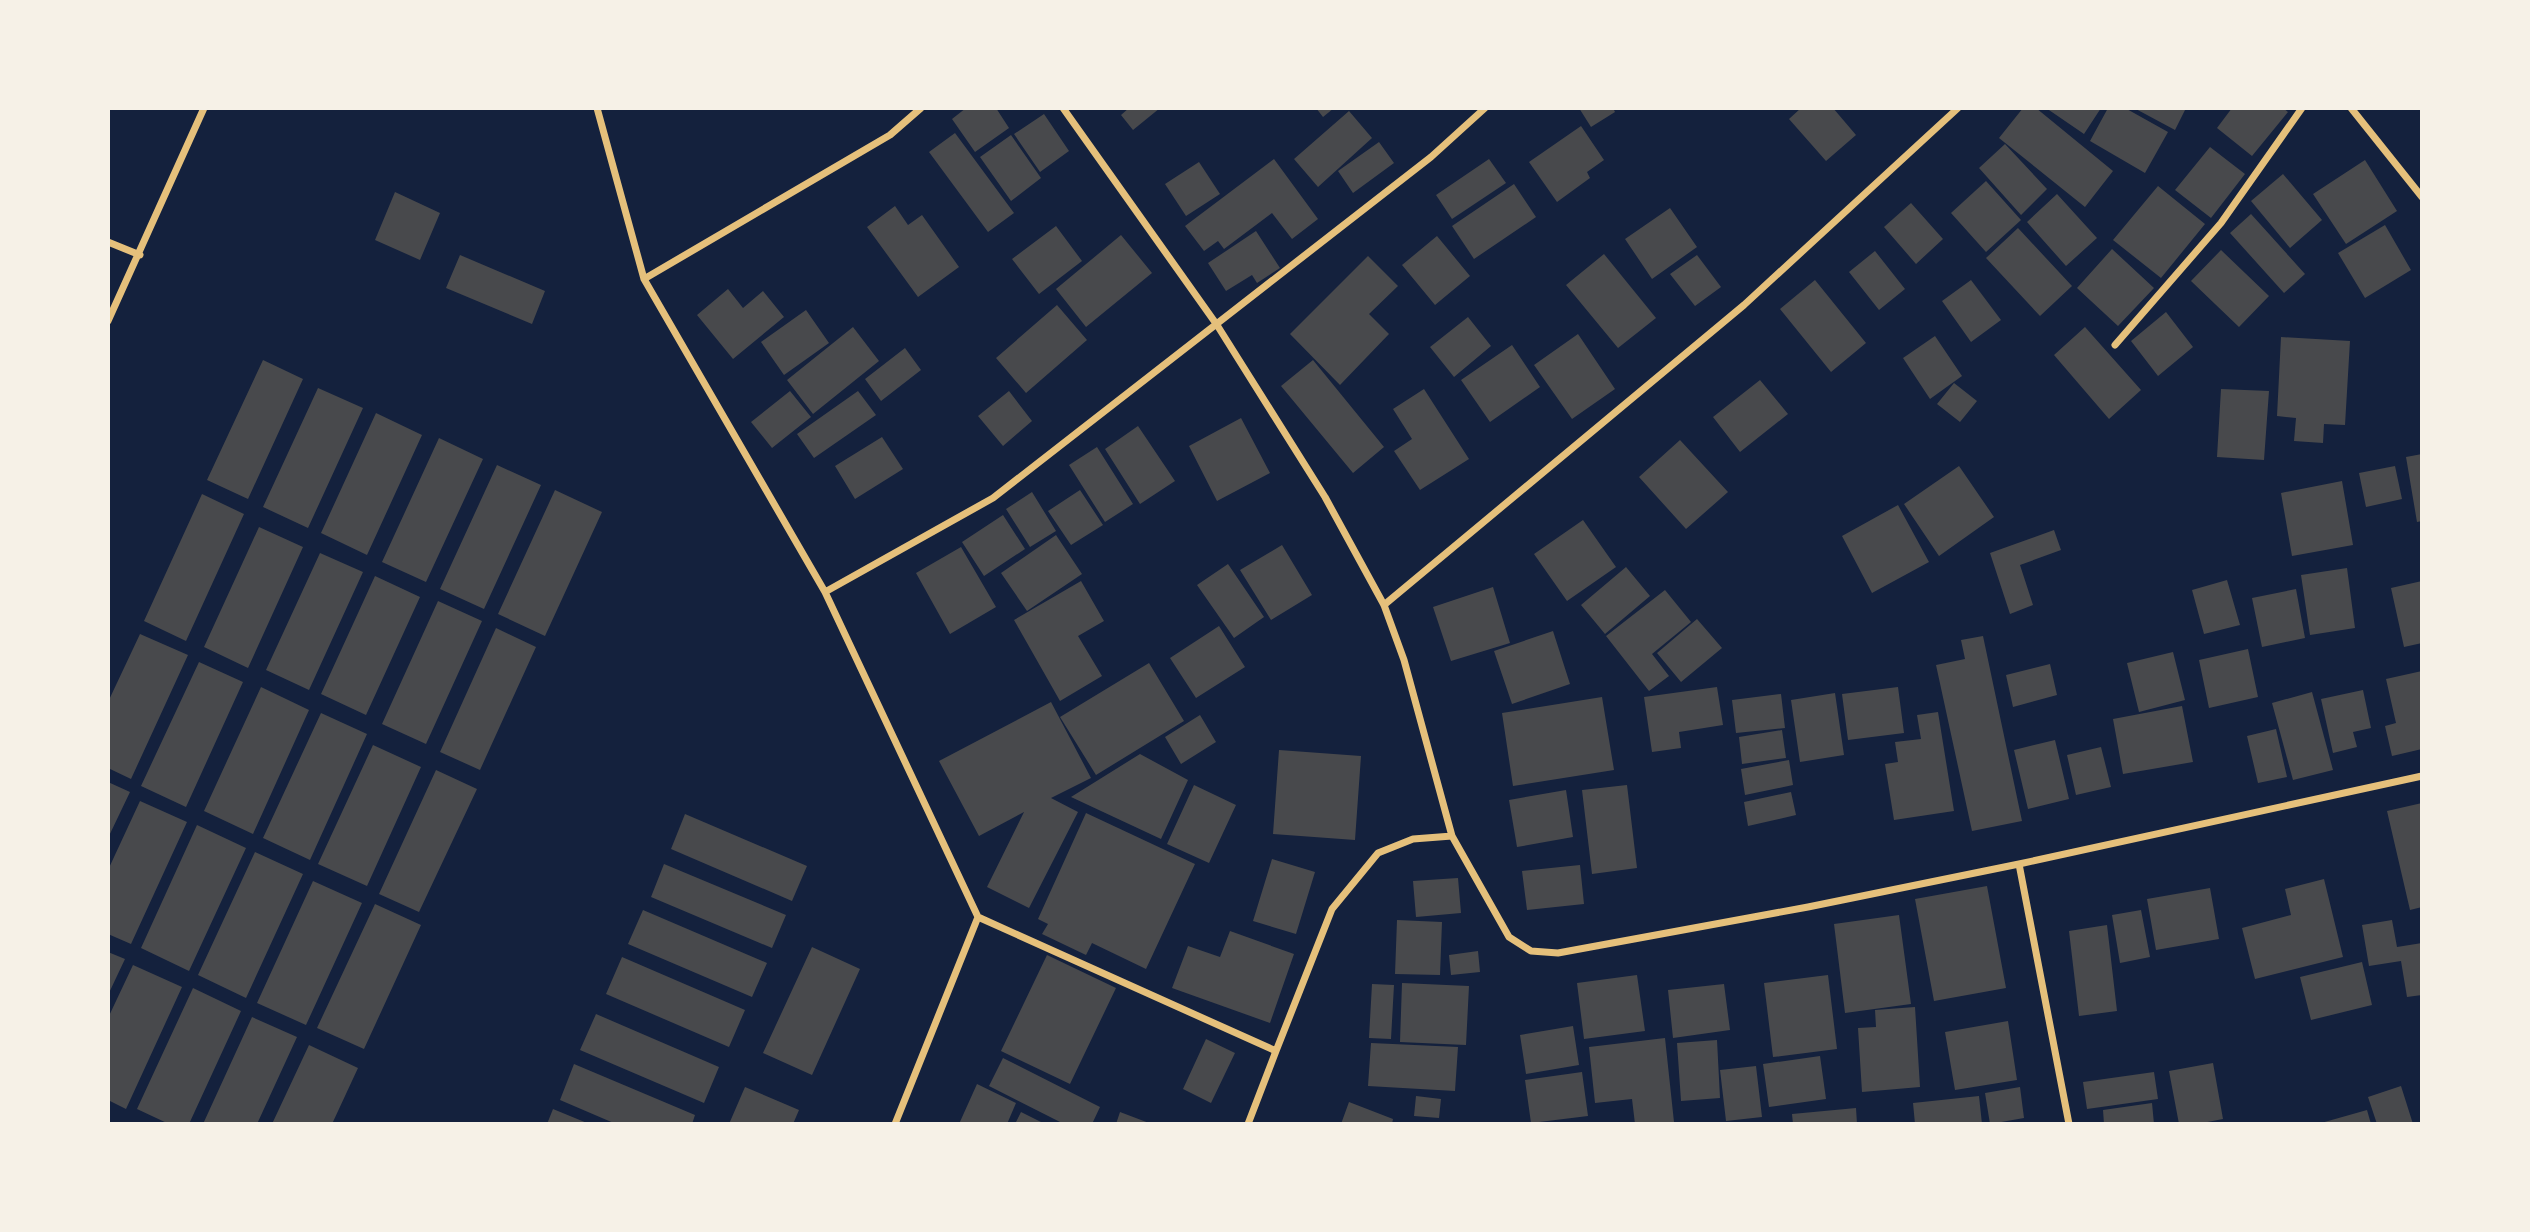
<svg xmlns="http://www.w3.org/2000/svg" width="2530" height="1232" viewBox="0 0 2530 1232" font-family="Ubuntu,sans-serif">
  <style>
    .building { fill: #48494c }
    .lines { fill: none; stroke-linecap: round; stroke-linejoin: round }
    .minor { stroke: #e5c07b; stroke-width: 7 }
  </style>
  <rect width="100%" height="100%" fill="#14213d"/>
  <path class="building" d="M966 108H996L1009 128 975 152 952 119Z
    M1129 108H1160L1133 130 1121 115Z
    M1316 108H1334L1323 117Z
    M1579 108H1613L1615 112 1591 127Z
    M1801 108H1833L1856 135 1826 161 1789 119Z
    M2023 108H2036L2113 171 2085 207 1999 138Z
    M2046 108H2101L2084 134Z
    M2108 108H2125L2168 132 2145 173 2090 141Z
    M2134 108H2186L2175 130Z
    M2232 108H2283L2288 112 2252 156 2217 128Z
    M1349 111 1372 138 1318 187 1294 159Z
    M1044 114 1069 151 1040 172 1014 134Z
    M1581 126 1604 160 1587 172 1590 178 1557 202 1529 162Z
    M955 133 1014 213 988 232 929 152Z
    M1011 135 1041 178 1011 201 980 157Z
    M1379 142 1394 163 1353 193 1338 171Z
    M2005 144 2047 189 2021 215 1979 168Z
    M2210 147 2245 174 2211 218 2175 190Z
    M1274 159 1318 219 1292 239 1272 213 1224 249 1218 241 1204 251 1185 226Z
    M1489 159 1506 183 1452 219 1436 195Z
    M2365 160 2397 211 2346 244 2313 194Z
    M1199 162 1220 194 1186 216 1165 184Z
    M2283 174 2322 220 2290 248 2251 201Z
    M1986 181 2021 220 1986 252 1951 213Z
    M1514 184 1536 217 1474 259 1452 226Z
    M2158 186 2205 224 2161 278 2113 240Z
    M395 192 440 213 420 260 375 240Z
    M2057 194 2097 238 2066 266 2027 222Z
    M1911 203 1943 239 1916 264 1884 227Z
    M895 206 908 225 922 215 959 267 918 297 867 227Z
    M1670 208 1697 247 1652 279 1625 239Z
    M2251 214 2305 274 2284 293 2230 233Z
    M2385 225 2411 270 2365 298 2338 253Z
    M1056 226 1082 261 1039 294 1012 259Z
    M2018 228 2072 286 2040 316 1986 258Z
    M1256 231 1280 268 1257 283 1252 275 1226 291 1208 263Z
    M1121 235 1152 273 1086 327 1056 289Z
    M1437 236 1470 276 1435 305 1402 265Z
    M2112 249 2154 288 2118 326 2077 288Z
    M2221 250 2269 296 2239 327 2191 281Z
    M1875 251 1905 289 1879 310 1849 272Z
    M1604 254 1656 318 1618 348 1566 285Z
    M460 255 545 291 532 324 446 288Z
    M1697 255 1721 287 1695 306 1670 274Z
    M1368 256 1398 286 1369 314 1389 334 1340 385 1290 334Z
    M1815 280 1866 343 1831 372 1780 309Z
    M1971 280 2001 320 1971 342 1942 301Z
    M728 289 743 308 763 291 784 317 733 359 697 315Z
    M1057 305 1087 340 1026 393 996 358Z
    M806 310 829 343 784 375 761 342Z
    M2166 312 2193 347 2158 376 2131 341Z
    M1468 317 1491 346 1454 377 1430 347Z
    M853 327 879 361 813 414 787 380Z
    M2085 327 2141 390 2109 419 2054 355Z
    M1578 334 1615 389 1572 419 1534 365Z
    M1935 336 1962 376 1930 399 1903 358Z
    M2281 337 2350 341 2345 425 2324 424 2323 443 2294 441 2296 418 2277 416Z
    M1512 345 1540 387 1490 422 1461 380Z
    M905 348 921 370 881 401 865 379Z
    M263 360 303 379 248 499 207 480Z
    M1313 360 1384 447 1353 473 1281 386Z
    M1760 380 1788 414 1740 452 1713 417Z
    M1954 383 1977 401 1960 422 1937 404Z
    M318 388 363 408 308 528 263 507Z
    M1424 389 1469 459 1420 490 1394 451 1412 439 1393 409Z
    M2221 389 2269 391 2264 460 2217 457Z
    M790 391 811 417 772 448 751 422Z
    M858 391 876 415 814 458 797 434Z
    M1009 391 1032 421 1003 446 978 416Z
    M376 413 422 435 367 555 321 533Z
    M1241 418 1270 473 1217 501 1189 446Z
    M1138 426 1175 481 1140 504 1105 449Z
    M882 437 903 469 855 499 835 466Z
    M439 438 483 459 426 582 382 562Z
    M1680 440 1728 492 1686 529 1639 477Z
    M1097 447 1133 504 1105 522 1069 465Z
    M2422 454V521L2417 522 2406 457Z
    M497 465 541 485 484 609 440 589Z
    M1959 466 1994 517 1939 556 1904 504Z
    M2395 466 2402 499 2366 507 2359 473Z
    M2342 481 2353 545 2292 556 2281 493Z
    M555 490 602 512 545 636 498 614Z
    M1080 490 1103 525 1071 545 1048 511Z
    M1032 492 1056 531 1030 547 1006 509Z
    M202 494 244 514 186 641 144 621Z
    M1898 505 1929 562 1872 593 1842 536Z
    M1003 515 1025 549 984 576 962 542Z
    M1583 520 1616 567 1567 601 1534 554Z
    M259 527 303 547 248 668 204 647Z
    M2054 530 2061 550 2020 565 2033 605 2010 614 1990 553Z
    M1056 535 1082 574 1027 611 1001 573Z
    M1282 545 1312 595 1271 620 1240 570Z
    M961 547 996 607 950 634 916 573Z
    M320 553 363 572 309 690 266 670Z
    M1228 564 1264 617 1234 638 1197 585Z
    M1626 567 1650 596 1605 634 1581 605Z
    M2347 568 2355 628 2310 635 2301 575Z
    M375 576 420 597 366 715 321 694Z
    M2227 580 2240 625 2204 634 2192 590Z
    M1081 581 1104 621 1078 636 1102 676 1060 701 1014 620Z
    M2422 581V643L2404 647 2391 588Z
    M1493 587 1510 643 1451 661 1433 607Z
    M2296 589 2305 638 2262 647 2252 598Z
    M1665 590 1691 622 1652 654 1669 676 1649 691 1606 636Z
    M438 601 482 621 426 744 382 724Z
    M1697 619 1722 648 1681 682 1657 653Z
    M1219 626 1245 667 1196 698 1170 658Z
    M496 628 536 647 480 770 440 752Z
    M1553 631 1570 684 1512 704 1494 651Z
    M140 634 188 655 131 779 108 768V702Z
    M1983 636 2022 821 1972 831 1936 665 1965 659 1961 640Z
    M2248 649 2258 697 2209 708 2199 660Z
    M2173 652 2185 700 2139 712 2127 663Z
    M199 662 243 682 186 807 141 786Z
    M1149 663 1184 721 1096 775 1060 717Z
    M2050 664 2057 695 2013 707 2006 675Z
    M2422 671V749L2392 756 2385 726 2396 723 2386 679Z
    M261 687 309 710 253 834 204 811Z
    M1717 687 1723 725 1679 732 1681 748 1652 752 1644 697Z
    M1898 687 1904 733 1848 740 1842 694Z
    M2363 690 2371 728 2353 732 2357 747 2333 753 2321 699Z
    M2312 692 2333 770 2293 780 2272 703Z
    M1835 693 1844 755 1800 762 1791 700Z
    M1781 694 1785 728 1736 733 1732 700Z
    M1602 697 1614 770 1513 786 1502 713Z
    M1051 702 1091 778 1051 798 1078 812 1029 908 987 887 1024 812 979 836 939 761Z
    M2182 706 2193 762 2123 774 2113 719Z
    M1938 712 1954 811 1894 820 1885 764 1898 762 1895 742 1921 739 1917 715Z
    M321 713 367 734 310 860 263 838Z
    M1200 715 1216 742 1181 764 1165 737Z
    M2276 729 2287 777 2258 783 2247 736Z
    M1782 730 1786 758 1742 764 1739 737Z
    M2055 740 2069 799 2028 809 2014 750Z
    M373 745 421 767 367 886 318 864Z
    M2101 747 2111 787 2076 795 2067 755Z
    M1279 750 1361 756 1355 840 1273 834Z
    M1140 754 1188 780 1161 839 1071 797Z
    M1789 760 1793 785 1745 795 1741 769Z
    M436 770 477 789 419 912 379 894Z
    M108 782 130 792 108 838Z
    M1194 785 1236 805 1209 863 1167 844Z
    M1627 785 1637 868 1592 874 1582 790Z
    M1566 790 1573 837 1517 847 1509 800Z
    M1791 792 1796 815 1748 826 1744 802Z
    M140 801 187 822 131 944 108 934V870Z
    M2422 803V907L2410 910 2387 811Z
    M1086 813 1195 864 1146 969 1092 943 1086 955 1042 934 1048 924 1038 919Z
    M685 814 807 866 792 901 671 849Z
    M197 825 246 848 189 971 141 948Z
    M255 852 303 874 246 998 198 975Z
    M1272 859 1315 872 1296 934 1253 921Z
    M664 864 786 915 772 948 651 897Z
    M1580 865 1584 904 1527 910 1522 871Z
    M1458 878 1461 913 1416 917 1413 881Z
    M2324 879 2343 957 2255 979 2242 928 2291 915 2285 889Z
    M313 881 362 903 306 1025 257 1003Z
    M1987 886 2006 988 1934 1001 1915 899Z
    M2210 888 2219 939 2156 950 2147 899Z
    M375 904 421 925 364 1049 317 1028Z
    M643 910 767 963 752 997 628 944Z
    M2141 910 2150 957 2120 963 2112 915Z
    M1899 915 1911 1004 1845 1013 1834 924Z
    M1397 920 1442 922 1440 975 1395 974Z
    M2392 920 2397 947 2422 943V995L2407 997 2401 961 2369 966 2362 925Z
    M2107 925 2117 1011 2079 1016 2069 931Z
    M1230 931 1294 954 1270 1023 1172 988 1188 946 1220 957Z
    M812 947 860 969 812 1075 763 1053Z
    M1478 951 1480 972 1451 975 1449 955Z
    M108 952 125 959 108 995Z
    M1047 955 1116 988 1070 1084 1001 1051Z
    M622 957 745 1010 729 1047 606 994Z
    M2362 962 2372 1005 2311 1020 2300 977Z
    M133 965 182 987 126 1109 108 1100V1018Z
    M1637 975 1645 1031 1584 1039 1577 983Z
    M1828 975 1837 1049 1773 1057 1764 983Z
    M1402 983 1469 986 1466 1045 1400 1042Z
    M1372 984 1394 985 1391 1039 1369 1038Z
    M1724 984 1730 1030 1673 1038 1668 990Z
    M193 988 241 1011 189 1124H169L137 1109Z
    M1915 1007 1920 1087 1862 1092 1858 1028 1876 1027 1875 1010Z
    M596 1014 719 1067 704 1103 580 1050Z
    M252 1017 297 1037 257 1124H203Z
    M2008 1021 2017 1080 1955 1090 1945 1032Z
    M1573 1026 1579 1065 1526 1074 1520 1035Z
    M1665 1038 1674 1122 1635 1124 1632 1099 1595 1103 1589 1047Z
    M1206 1039 1235 1053 1211 1103 1183 1089Z
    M1717 1040 1720 1098 1681 1101 1677 1043Z
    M1371 1043 1458 1047 1455 1091 1368 1086Z
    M309 1045 358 1068 332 1124H272Z
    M1820 1056 1826 1099 1769 1107 1763 1064Z
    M1003 1058 1100 1107 1092 1124H1064L989 1086Z
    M2213 1063 2223 1119 2197 1124H2179L2169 1071Z
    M574 1064 695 1115 692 1124H616L560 1100Z
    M1756 1066 1762 1117 1726 1121 1720 1070Z
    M1582 1072 1588 1116 1531 1123 1525 1080Z
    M2154 1072 2158 1099 2087 1109 2083 1082Z
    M977 1084 1016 1103 1007 1124H959Z
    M2401 1086 2413 1124H2377L2368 1097Z
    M745 1087 799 1110 793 1124H729Z
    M2020 1087 2024 1118 1990 1124 1985 1093Z
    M1416 1096 1441 1099 1439 1118 1414 1116Z
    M1979 1096 1982 1124H1915L1913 1103Z
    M1349 1102 1393 1119 1392 1124H1341Z
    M2152 1103 2154 1124H2104L2103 1110Z
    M1856 1108 1857 1124H1793L1792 1114Z
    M553 1109 587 1123V1124H547Z
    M2367 1110 2371 1124H2321V1123Z
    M1021 1112 1045 1124H1015Z
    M1120 1112 1149 1123V1124H1116Z"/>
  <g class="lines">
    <path class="minor" d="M597 108 644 279 825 592 978 917 895 1124
      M1063 108 1217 325 1325 497 1384 605 1404 660 1452 836
      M2351 108 2422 197
      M108 242 140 255
      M644 279 890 135 921 108
      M108 321 204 108
      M2115 345 2221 223 2302 108
      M825 592 993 498 1431 157 1485 108
      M1384 605 1744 305 1958 108
      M2019 864 2069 1124
      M978 917 1276 1051 1332 909 1378 853 1413 839 1452 836 1509 937 1531 951 1558 953 1808 907 2019 864 2422 776
      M1248 1124 1276 1051"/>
  </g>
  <rect width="2530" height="1232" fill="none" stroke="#f6f1e7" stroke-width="220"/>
</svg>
